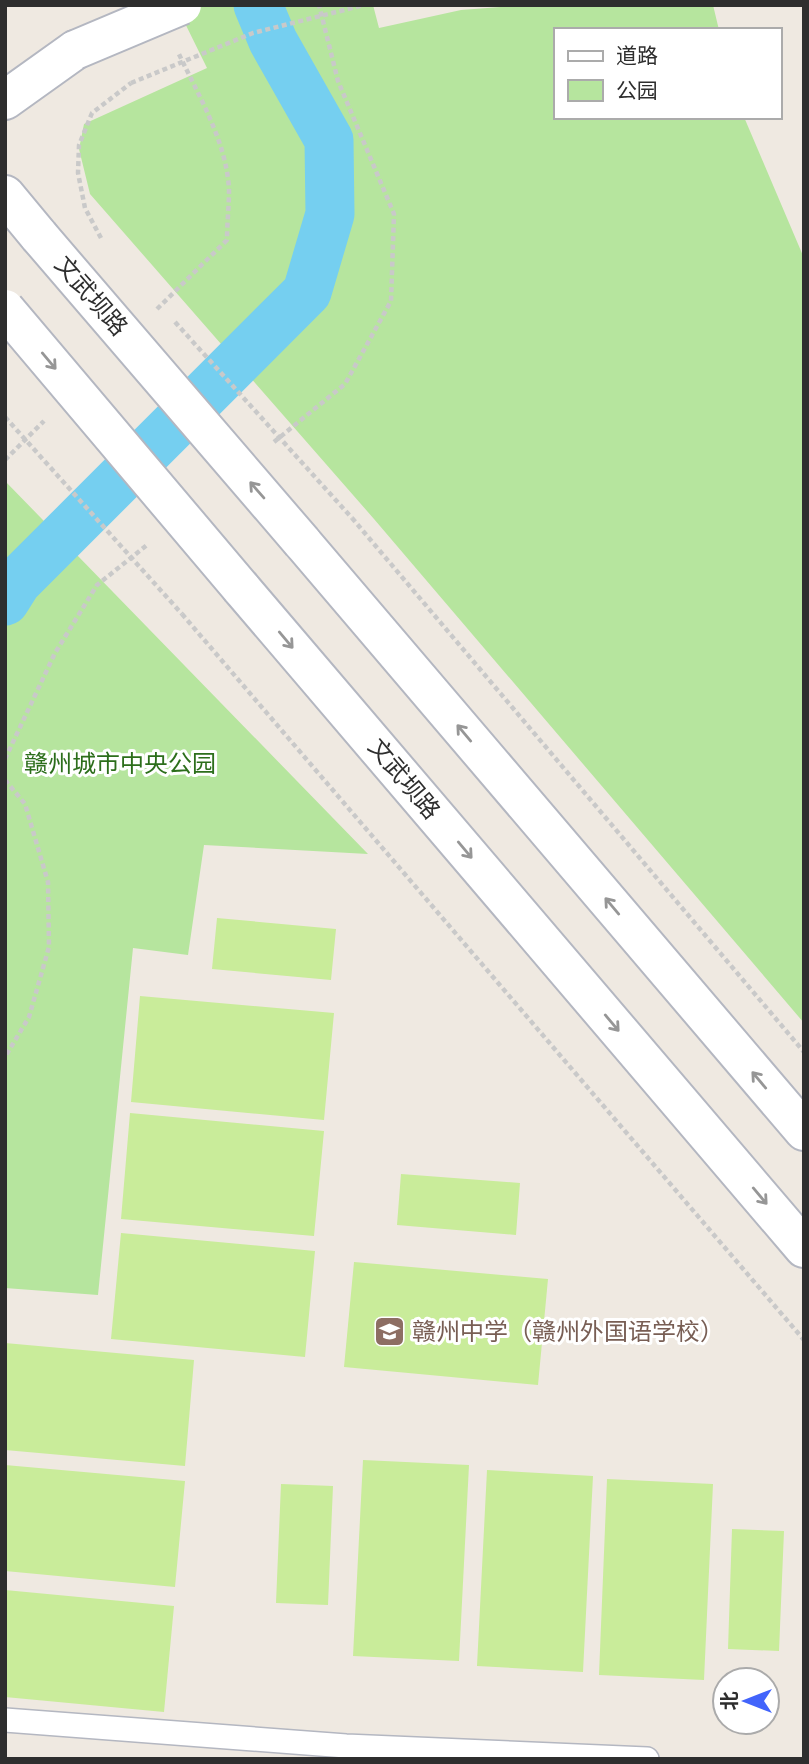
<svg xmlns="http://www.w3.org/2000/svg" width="809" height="1764" viewBox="0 0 809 1764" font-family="'Golos Text','Noto Sans SC',sans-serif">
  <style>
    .green { fill: #b6e59e }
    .pitch { fill: #c9ec9a }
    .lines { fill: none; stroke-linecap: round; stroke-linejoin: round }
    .canal { stroke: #75cff0; stroke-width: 49 }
    .service-casing { stroke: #b4b7c1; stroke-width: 26 }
    .tertiary-casing { stroke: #b4b7c1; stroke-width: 42 }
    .secondary-casing { stroke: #b4b7c1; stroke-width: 42 }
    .path { stroke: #c9c9c9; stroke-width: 4.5; stroke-dasharray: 5 3.5; stroke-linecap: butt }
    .service { stroke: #fff; stroke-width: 23 }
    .tertiary { stroke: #fff; stroke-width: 38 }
    .secondary { stroke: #fff; stroke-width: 38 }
    .tertiary-bridge-casing { stroke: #b4b7c1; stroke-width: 42; stroke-linecap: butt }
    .secondary-bridge-casing { stroke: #b4b7c1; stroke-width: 42; stroke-linecap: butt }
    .path-bridge { stroke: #c9c9c9; stroke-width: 4.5; stroke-dasharray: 5 3.5; stroke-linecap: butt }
    .tertiary-bridge { stroke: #fff; stroke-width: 38 }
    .secondary-bridge { stroke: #fff; stroke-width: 38 }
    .oneway { stroke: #969696 }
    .labels { text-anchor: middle; stroke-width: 6; stroke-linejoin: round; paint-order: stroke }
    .street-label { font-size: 24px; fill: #2e2e2e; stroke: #fff }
    .park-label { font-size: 24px; fill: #2c6e1b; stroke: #fff }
    .education-label { font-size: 24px; fill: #785e54; stroke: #fff; text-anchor: start }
  </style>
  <rect width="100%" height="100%" fill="#efe9e1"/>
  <path class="green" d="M176 5H373L379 28 461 10 525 5H713L719 30H555V117H744L804 258V1023L374 519 90 194 79 149 84 124 207 68Z
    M5 481 368 854 204 845 188 955 133 948 98 1295 5 1288Z"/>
  <path class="pitch" d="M217 918 336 929 331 980 212 969Z
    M140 996 334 1013 324 1120 131 1102Z
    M130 1113 324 1131 314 1236 121 1219Z
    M401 1174 520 1183 516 1235 397 1225Z
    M121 1233 315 1251 305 1357 111 1339Z
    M354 1262 548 1279 538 1385 344 1367Z
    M5 1343 194 1360 185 1466 5 1450Z
    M363 1460 469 1465 459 1661 353 1656Z
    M5 1465 185 1481 175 1587 5 1571Z
    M487 1470 593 1476 583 1672 477 1666Z
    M607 1479 713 1484 704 1680 599 1675Z
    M281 1484 333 1486 328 1605 276 1603Z
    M732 1529 784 1531 779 1651 728 1649Z
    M5 1590 174 1606 164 1712 5 1697Z"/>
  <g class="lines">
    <path class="canal" d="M5 601 17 582 307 292 330 214 329 140 273 41 258 5"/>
    <defs>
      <path id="service" d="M5 1720 346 1746 647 1759"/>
      <path id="tertiary" d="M5 100 75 50"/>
      <path id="secondary" d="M5 195 39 236
        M302 542 804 1131
        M241 588 804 1248"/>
    </defs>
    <use href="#service" class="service-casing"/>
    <use href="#tertiary" class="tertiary-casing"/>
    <use href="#secondary" class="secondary-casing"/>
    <path class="path" d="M101 238 85 208 78 173 79 145 92 113 131 83
      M157 309 227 240C227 223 229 207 229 190 227 142 198 95 178 52
      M274 442 345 384 391 301 394 214 338 81 319 5
      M5 460 44 421
      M352 518 804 1052
      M182 614 804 1340
      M5 759 55 653 97 585 147 545
      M5 780 25 804 48 882 49 947 29 1017 5 1057"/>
    <use href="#service" class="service"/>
    <use href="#tertiary" class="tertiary"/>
    <use href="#secondary" class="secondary"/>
    <defs>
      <path id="tertiary-bridge" d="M75 50 182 5"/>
      <path id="secondary-bridge" d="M39 236 302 542
        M5 309 241 588"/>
    </defs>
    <use href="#tertiary-bridge" class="tertiary-bridge-casing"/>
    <use href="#secondary-bridge" class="secondary-bridge-casing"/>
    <path class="path-bridge" d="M131 83 253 33 364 5
      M175 322 352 518
      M5 417 182 614"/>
    <use href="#tertiary-bridge" class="tertiary-bridge"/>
    <use href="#secondary-bridge" class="secondary-bridge"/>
  </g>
  <defs><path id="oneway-shaft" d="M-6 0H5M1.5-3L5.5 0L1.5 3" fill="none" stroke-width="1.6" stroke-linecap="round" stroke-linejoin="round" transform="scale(1.75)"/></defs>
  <g class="oneway">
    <use href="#oneway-shaft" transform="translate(49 361) rotate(50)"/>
    <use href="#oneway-shaft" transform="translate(257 490) rotate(-131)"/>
    <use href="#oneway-shaft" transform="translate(286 640) rotate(50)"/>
    <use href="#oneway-shaft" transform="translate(464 733) rotate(-130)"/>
    <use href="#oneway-shaft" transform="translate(465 850) rotate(50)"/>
    <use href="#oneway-shaft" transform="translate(612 906) rotate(-130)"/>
    <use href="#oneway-shaft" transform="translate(612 1023) rotate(50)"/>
    <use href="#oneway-shaft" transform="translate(759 1080) rotate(-130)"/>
    <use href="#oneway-shaft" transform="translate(760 1196) rotate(50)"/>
  </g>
  <defs>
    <symbol id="school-square" viewBox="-11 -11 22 22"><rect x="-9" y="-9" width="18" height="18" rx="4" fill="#8d6e63" stroke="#fff"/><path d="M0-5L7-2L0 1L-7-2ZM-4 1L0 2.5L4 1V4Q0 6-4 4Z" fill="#fff"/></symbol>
  </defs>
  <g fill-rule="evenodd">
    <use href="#school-square" x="372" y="1314" width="35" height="35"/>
  </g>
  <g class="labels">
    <g class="street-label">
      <text transform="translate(91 296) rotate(49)" y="8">文武坝路</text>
      <text transform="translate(404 779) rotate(50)" y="8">文武坝路</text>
    </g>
    <g class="park-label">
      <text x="120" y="772">赣州城市中央公园</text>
    </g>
    <g class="education-label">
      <text x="412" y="1340">赣州中学（赣州外国语学校）</text>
    </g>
  </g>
  <rect width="809" height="1764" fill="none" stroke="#2e2e2e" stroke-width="14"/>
  <rect x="554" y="28" width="228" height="91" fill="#ffffff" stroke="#ababab" stroke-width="2"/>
  <rect x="568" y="51" width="35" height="10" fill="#ffffff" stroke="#ababab" stroke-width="2"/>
  <text x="616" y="63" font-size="21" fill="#2e2e2e">道路</text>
  <rect x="568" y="80" width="35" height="21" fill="#b6e59e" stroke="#ababab" stroke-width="2"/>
  <text x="616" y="98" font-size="21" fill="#2e2e2e">公园</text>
  <g transform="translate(746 1701) rotate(270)"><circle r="33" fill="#ffffff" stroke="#ababab" stroke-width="2"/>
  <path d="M0-5L12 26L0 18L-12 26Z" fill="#4264fb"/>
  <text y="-10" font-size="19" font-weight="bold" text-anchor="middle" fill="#2e2e2e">北</text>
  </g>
</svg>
